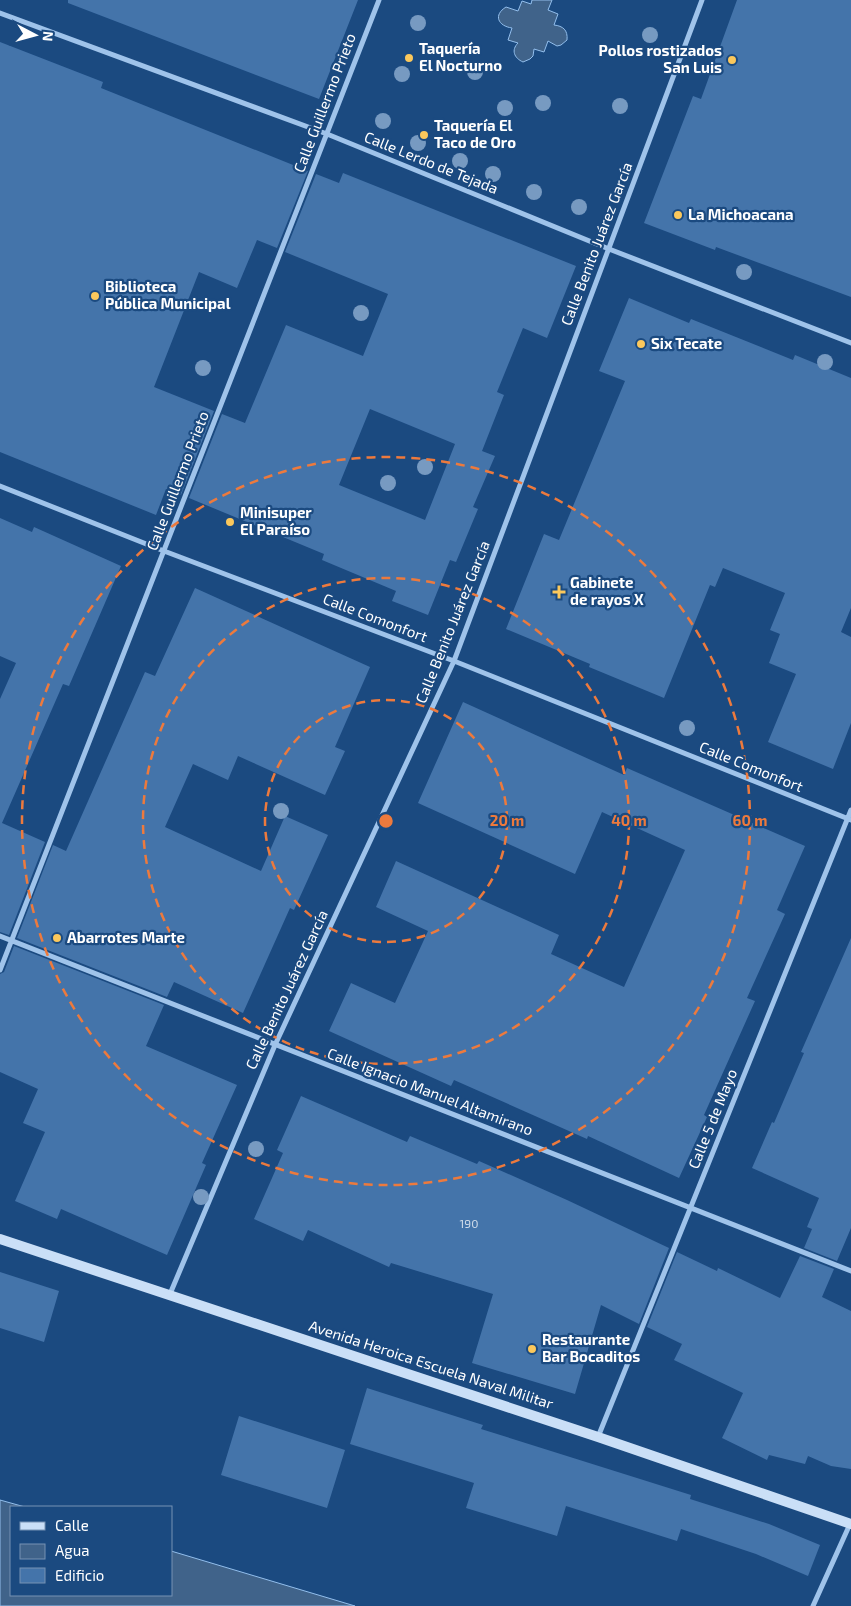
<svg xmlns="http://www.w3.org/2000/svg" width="851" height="1606" viewBox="0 0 851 1606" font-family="'Exo 2',sans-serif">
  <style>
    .water { fill: #40638a; stroke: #92beec }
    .building { fill: #4474aa; fill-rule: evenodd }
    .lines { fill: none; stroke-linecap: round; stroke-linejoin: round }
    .street { stroke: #9fc3ea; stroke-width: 5 }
    .secondary { stroke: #cadff7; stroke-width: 10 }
    .tree { fill: #779ac1 }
    .ring { fill: none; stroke: #ed7a3d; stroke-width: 2.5; stroke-dasharray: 9 6 }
    .poi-dot { fill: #fbc85c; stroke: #1b4a80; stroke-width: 2 }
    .labels { text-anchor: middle; stroke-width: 4.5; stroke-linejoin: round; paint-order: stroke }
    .number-label { font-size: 12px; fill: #d0dcea }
    .poi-label { font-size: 15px; font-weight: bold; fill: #fff; stroke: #1b4a80; text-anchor: start }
    .street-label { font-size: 15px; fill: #fff; stroke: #1b4a80 }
    .centre { fill: #ed7a3d; stroke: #1b4a80; stroke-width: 2.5 }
    .ring-label { font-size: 15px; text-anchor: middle; font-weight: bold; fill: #ed7a3d; stroke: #1b4a80; stroke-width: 4.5; stroke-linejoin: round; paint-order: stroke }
  </style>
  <rect width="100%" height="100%" fill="#1b4a80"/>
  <path class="water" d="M532 0H552L548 10 558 14 554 25C563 26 568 30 567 40L561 45 557 46 548 41 544 52 534 49 533 56 530 59 523 62C514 58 511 50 518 43L508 40 512 28C498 26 493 15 506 7L518 11 522 1 531 4Z
    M0 1500 25 1507H11V1595H171V1551L355 1606H0Z"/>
  <path class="building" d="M68 0H358L319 99 68 3Z
    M737 0H851V297L716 247 715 250 644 223 693 96 701 99Z
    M0 42 103 82 101 88 308 171 277 248 257 240 237 288 199 272 154 387 214 411 181 495 166 489 156 515 0 452Z
    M343 173 576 266 547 338 523 328 497 392 504 395 482 451 495 456 473 507 478 509 456 562 450 560 428 615 392 601 396 591 322 560 324 554 189 498 222 414 245 423 286 325 363 356 388 294 285 252 316 174 339 183ZM370 409 455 444 425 520 339 485Z
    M629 298 689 323 691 319 793 360 795 355 851 378V608L841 632 851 637V723L833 769 768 742 796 674 769 663 780 634 770 630 785 593 723 568 715 587 710 585 664 698 589 667 590 664 506 629 544 534 559 540 625 381 599 371Z
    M0 518 32 532 34 527 121 566 69 686 63 684 2 823 45 842 9 935 0 932V699L16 663 0 656Z
    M195 588 370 667 335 747 345 751 325 795 238 756 228 780 193 764 165 827 261 871 285 816 328 835 294 910 290 908 243 1013 174 982 167 997 17 938 53 845 66 851 145 672 155 676Z
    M463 702 624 775 627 768 805 846 777 910 785 914 747 998 755 1001 704 1115 707 1117 679 1178 588 1136 587 1139 454 1080 451 1086 329 1031 351 983 395 1003 428 931 376 907 396 861 559 935 551 954 624 987 685 850 602 812 575 874 418 803Z
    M851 938V1228L837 1261 804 1248 812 1229 807 1227 819 1198 752 1168 772 1122 774 1123 804 1053 801 1052Z
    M14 946 164 1005 146 1046 237 1085 202 1163 206 1165 167 1255 61 1209 57 1219 15 1201 45 1132 23 1123 38 1089 0 1072V974L4 972Z
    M301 1096 407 1142 410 1136 477 1164 479 1161 567 1200 669 1248 639 1324 601 1305 575 1394 472 1363 493 1294 391 1263 389 1267 308 1230 303 1241 254 1219 283 1153 277 1150Z
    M677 1252 717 1271 718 1268 780 1298 800 1256 834 1269 822 1297 851 1311V1469L831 1466 808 1456 805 1464 769 1455 767 1460 722 1438 743 1393 674 1360 682 1344 647 1327Z
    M0 1272 59 1291 44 1342 0 1328Z
    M367 1388 483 1425 481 1429 691 1495 690 1499 769 1524 820 1545 808 1576 756 1554 681 1529 677 1541 566 1506 557 1536 466 1508 474 1483 350 1444Z
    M239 1416 345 1450 327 1508 221 1475Z"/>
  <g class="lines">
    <path class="street" d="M0 13 327 134 609 249 851 343
      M0 486 164 551 454 661 851 820
      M0 936 851 1271
      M0 970 379 0
      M170 1294 275 1045 454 661 702 0
      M598 1437 851 810
      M813 1606 850 1524"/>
    <path class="secondary" d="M0 1239 598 1437 851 1524"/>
  </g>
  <g class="tree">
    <circle cx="418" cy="23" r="8"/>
    <circle cx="650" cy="35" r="8"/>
    <circle cx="475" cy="72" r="8"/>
    <circle cx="402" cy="74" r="8"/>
    <circle cx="543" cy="103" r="8"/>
    <circle cx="620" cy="106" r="8"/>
    <circle cx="505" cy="108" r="8"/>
    <circle cx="383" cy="121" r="8"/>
    <circle cx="418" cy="143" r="8"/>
    <circle cx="460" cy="161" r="8"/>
    <circle cx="493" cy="174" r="8"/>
    <circle cx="534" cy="192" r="8"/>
    <circle cx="579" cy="207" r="8"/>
    <circle cx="744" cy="272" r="8"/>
    <circle cx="361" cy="313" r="8"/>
    <circle cx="825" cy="362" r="8"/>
    <circle cx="203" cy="368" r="8"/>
    <circle cx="425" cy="467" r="8"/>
    <circle cx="388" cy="483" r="8"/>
    <circle cx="687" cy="728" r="8"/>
    <circle cx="281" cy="811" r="8"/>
    <circle cx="256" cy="1149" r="8"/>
    <circle cx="201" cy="1197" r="8"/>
  </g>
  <g class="ring">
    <circle cx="386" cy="821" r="121"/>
    <circle cx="386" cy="821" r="243"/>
    <circle cx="386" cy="821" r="364"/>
  </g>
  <g class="poi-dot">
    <circle cx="409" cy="58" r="5"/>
    <circle cx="732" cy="60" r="5"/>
    <circle cx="424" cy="135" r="5"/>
    <circle cx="678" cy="215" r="5"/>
    <circle cx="95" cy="296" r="5"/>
    <circle cx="641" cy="344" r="5"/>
    <circle cx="230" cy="522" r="5"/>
    <path d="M556.5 584.5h5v5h5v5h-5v5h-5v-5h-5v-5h5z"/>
    <circle cx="57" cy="938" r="5"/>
    <circle cx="532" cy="1349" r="5"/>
  </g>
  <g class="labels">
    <g class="number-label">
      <text x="469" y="1228">190</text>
    </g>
    <g class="poi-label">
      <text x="419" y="54">Taquería<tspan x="419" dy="17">El Nocturno</tspan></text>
      <text x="722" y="56" text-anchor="end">Pollos rostizados<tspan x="722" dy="17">San Luis</tspan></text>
      <text x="434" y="131">Taquería El<tspan x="434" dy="17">Taco de Oro</tspan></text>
      <text x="688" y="220">La Michoacana</text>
      <text x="105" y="292">Biblioteca<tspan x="105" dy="17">Pública Municipal</tspan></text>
      <text x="651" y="349">Six Tecate</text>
      <text x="240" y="518">Minisuper<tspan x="240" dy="17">El Paraíso</tspan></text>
      <text x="570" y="588">Gabinete<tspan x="570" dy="17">de rayos X</tspan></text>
      <text x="67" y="943">Abarrotes Marte</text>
      <text x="542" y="1345">Restaurante<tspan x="542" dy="17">Bar Bocaditos</tspan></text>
    </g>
    <g class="street-label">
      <text transform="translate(325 103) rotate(-69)" y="5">Calle Guillermo Prieto</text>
      <text transform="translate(431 163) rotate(22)" y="5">Calle Lerdo de Tejada</text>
      <text transform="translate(597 244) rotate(-69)" y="5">Calle Benito Juárez García</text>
      <text transform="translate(178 481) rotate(-69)" y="5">Calle Guillermo Prieto</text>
      <text transform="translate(375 618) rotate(21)" y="5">Calle Comonfort</text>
      <text transform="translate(453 622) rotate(-68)" y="5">Calle Benito Juárez García</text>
      <text transform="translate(751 767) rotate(22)" y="5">Calle Comonfort</text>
      <text transform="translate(287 990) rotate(-65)" y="5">Calle Benito Juárez García</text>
      <text transform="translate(430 1092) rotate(21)" y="5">Calle Ignacio Manuel Altamirano</text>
      <text transform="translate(713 1119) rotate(-68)" y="5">Calle 5 de Mayo</text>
      <text transform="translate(431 1365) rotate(18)" y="5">Avenida Heroica Escuela Naval Militar</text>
    </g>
  </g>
  <circle cx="386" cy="821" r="8" class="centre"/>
  <g class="ring-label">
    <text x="507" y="826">20 m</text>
    <text x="629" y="826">40 m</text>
    <text x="750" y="826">60 m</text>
  </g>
  <rect x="10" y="1506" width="162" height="90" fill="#1b4a80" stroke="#7692b3"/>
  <rect x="20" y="1522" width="25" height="8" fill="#cadff7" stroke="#7692b3"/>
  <text x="55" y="1531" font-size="15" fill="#ffffff">Calle</text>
  <rect x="20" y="1544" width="25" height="15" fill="#40638a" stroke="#7692b3"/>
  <text x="55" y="1556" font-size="15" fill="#ffffff">Agua</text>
  <rect x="20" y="1568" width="25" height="15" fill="#4474aa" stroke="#7692b3"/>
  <text x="55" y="1581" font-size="15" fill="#ffffff">Edificio</text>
  <g transform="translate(35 35) rotate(96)" stroke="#1b4a80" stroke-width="4" paint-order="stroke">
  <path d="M0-4L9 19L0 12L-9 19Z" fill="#ffffff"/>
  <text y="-8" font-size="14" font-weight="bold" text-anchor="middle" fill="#ffffff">N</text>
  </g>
</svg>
